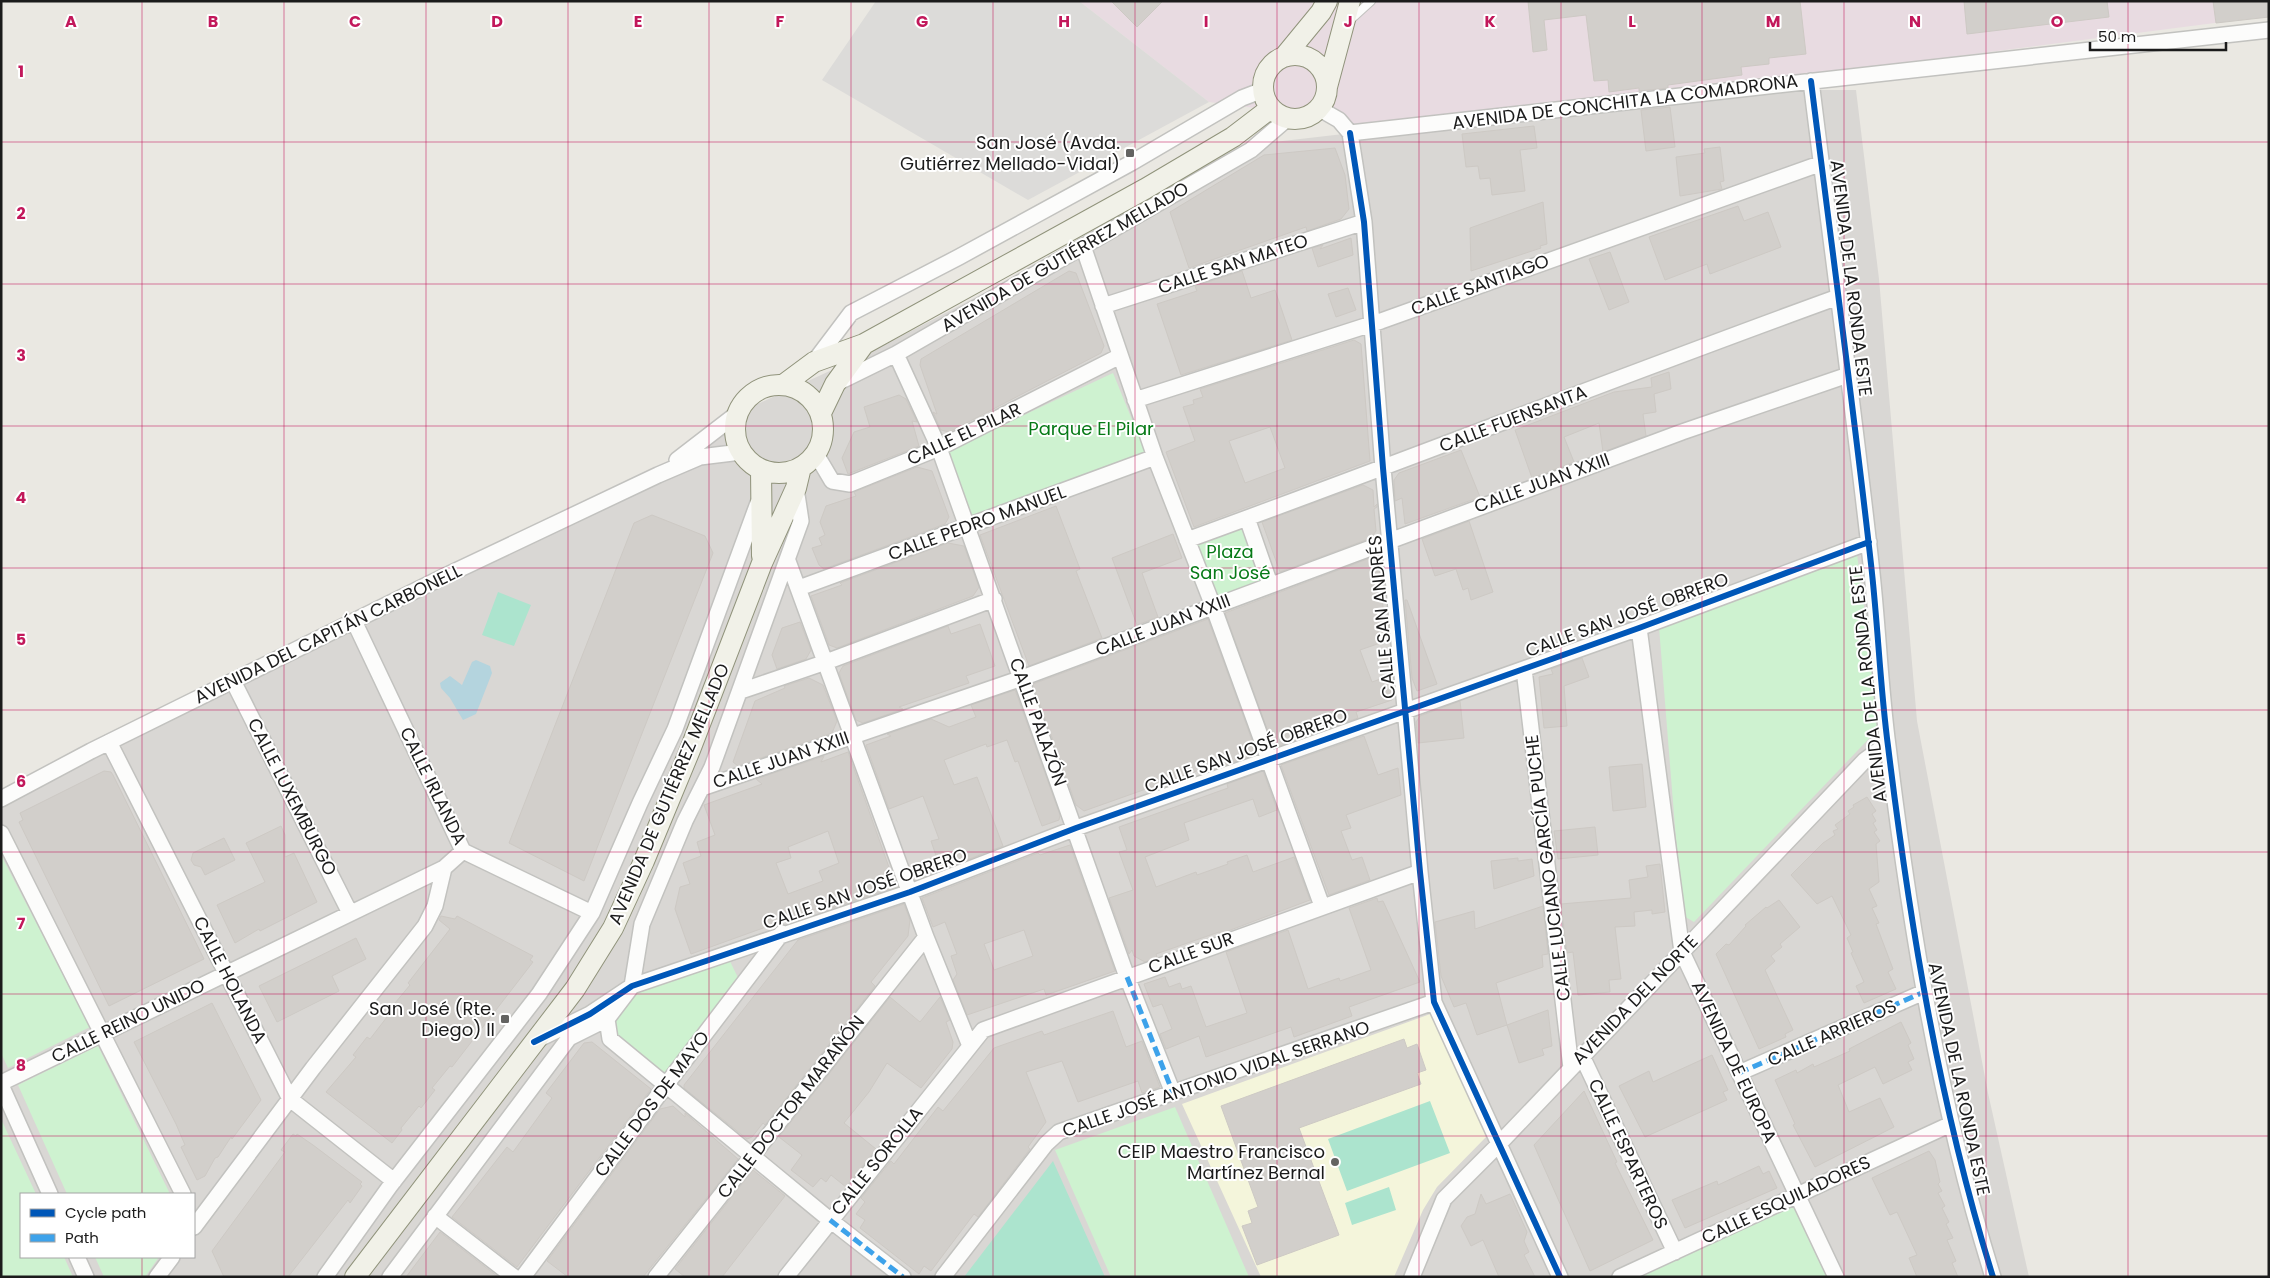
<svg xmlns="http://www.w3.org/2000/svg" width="2270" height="1278" viewBox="0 0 2270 1278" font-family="Poppins,sans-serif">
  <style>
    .residential { fill: #d9d7d4; fill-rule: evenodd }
    .industrial { fill: #e8dbe1 }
    .education { fill: #f4f5db }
    .park { fill: #cef2d0 }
    .pitch { fill: #ace4ce }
    .parking { fill: #dcdbd9 }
    .water { fill: #b4d4de }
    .building { fill: #d2cfcb; stroke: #cdc9c4; fill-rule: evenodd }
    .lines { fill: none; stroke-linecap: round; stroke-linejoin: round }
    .lane-casing { stroke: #c2c2bf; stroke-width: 10 }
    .street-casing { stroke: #c2c2bf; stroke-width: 18 }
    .secondary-casing { stroke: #90937b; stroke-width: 22 }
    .lane { stroke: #fcfcfb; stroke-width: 8 }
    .street { stroke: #fcfcfb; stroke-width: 15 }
    .secondary { stroke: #f1f1e8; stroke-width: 20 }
    .quiet { stroke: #3da2ea; stroke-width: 5; stroke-dasharray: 10 5; stroke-linecap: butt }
    .cycleway-casing { stroke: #fff; stroke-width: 9 }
    .cycleway { stroke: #0057b8; stroke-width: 6 }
    .grid { fill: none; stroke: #c2185b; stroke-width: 1; stroke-opacity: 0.55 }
    .poi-dot { fill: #636361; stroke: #fff; stroke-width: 2 }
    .labels { text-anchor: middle; stroke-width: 4; stroke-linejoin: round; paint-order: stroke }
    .street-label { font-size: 18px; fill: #1b1b1b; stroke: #fff }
    .poi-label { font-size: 18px; fill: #1b1b1b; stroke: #fff; text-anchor: end }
    .park-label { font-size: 18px; fill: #077a17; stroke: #fff }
    .grid-label { font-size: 16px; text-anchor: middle; font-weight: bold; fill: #c2185b; stroke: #fff; stroke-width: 4; stroke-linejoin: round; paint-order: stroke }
  </style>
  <rect width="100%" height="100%" fill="#eae8e2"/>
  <path class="residential" d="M1726 90H1856L1879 279 1917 721 1988 1093 2029 1277H1V800L658 475 738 413 867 354 1274 142ZM21 1194H194V1257H21Z"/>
  <path class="industrial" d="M1079 1H2269V16L1756 82 1352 126 1309 115 1209 102Z"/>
  <path class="education" d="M1433 1013 1487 1136 1437 1187 1423 1210 1394 1277H1261L1182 1104Z"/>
  <path class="park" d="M1113 373 1146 454 971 518 948 451Z
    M1247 518 1270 584 1213 606 1187 540Z
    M1857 554 1880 727 1694 922 1682 915 1659 627Z
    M1 855 90 1027 8 1068 1 1053Z
    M726 953 742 986 666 1085 610 1039 607 1019 632 986Z
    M98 1046 170 1194H67L18 1085Z
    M1175 1107 1249 1277H1111L1055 1150Z
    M1 1119 36 1194H21V1257H64L73 1277H1Z
    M1797 1205 1829 1277H1638Z
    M95 1257H159L145 1277H104Z"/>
  <path class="pitch" d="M498 592 531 605 514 646 482 635Z
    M1430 1101 1450 1153 1347 1191 1328 1139Z
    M1053 1161 1105 1277H964Z
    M1389 1187 1396 1210 1352 1225 1345 1203Z"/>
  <path class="parking" d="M876 1H1079L1209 102 1028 200 822 80Z"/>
  <path class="water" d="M476 660 490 666 492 673 476 714 463 720 450 698 441 688 440 683 450 676 462 685 472 662Z"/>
  <path class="building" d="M1111 1H1163L1137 27Z
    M1528 1H1800L1806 54 1769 58V64L1741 67 1742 75 1668 85V88L1639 91V88L1609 92 1608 80 1594 81 1586 15 1544 20 1547 50 1533 52Z
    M1964 1H2107L2109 17 1967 34Z
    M2213 1H2269V17L2216 23Z
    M1670 107 1675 147 1646 151 1641 110Z
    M1534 126 1537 148 1520 150 1525 191 1492 195 1490 178 1480 179 1478 166 1466 167 1462 134Z
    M1720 147 1724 181 1720 182 1722 189 1680 196 1676 157 1705 153 1704 149Z
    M1335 148 1345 175 1349 209 1341 219 1307 231 1306 227 1189 268 1170 212 1264 155Z
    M1543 202 1547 244 1540 246 1541 248 1471 271 1470 228Z
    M1738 206 1744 221 1768 212 1781 247 1710 274 1707 264 1665 280 1649 237Z
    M1351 238 1353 255 1318 267 1312 248 1323 245 1320 249Z
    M1610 252 1629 302 1609 310 1589 259Z
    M1069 271 1076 273 1104 346 1101 353 949 432 941 430 933 412 937 414 920 365 921 359Z
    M1242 271 1251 298 1275 290 1292 340 1181 375 1157 304 1197 291 1195 286Z
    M1348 288 1356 310 1336 317 1328 294Z
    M1354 340 1361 344 1370 461 1194 527 1166 452 1195 441 1183 407 1194 404 1193 400 1203 397 1200 389ZM1270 427 1285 468 1245 483 1229 441Z
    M1669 372 1671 389 1654 394 1656 412 1643 414 1646 436 1603 452 1599 423 1564 437 1574 462 1532 478 1515 430 1614 392 1652 387 1651 378Z
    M899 395 906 399 917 422 912 421 919 446 848 474 842 458 854 432 870 427 864 407Z
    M1461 450 1480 497 1405 524 1402 498 1395 501 1394 480 1399 473Z
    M917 467 932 471 949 517 945 524 824 569 819 565 812 548 822 545 819 538 825 535 820 522 826 506 856 496 854 492Z
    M1363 485 1373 490 1374 507 1377 504V507L1374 509 1376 531 1371 538 1280 572 1262 522Z
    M1056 506 1080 569 1076 571 1102 638 1029 666 980 535Z
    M652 515 705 536 713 553 584 881 509 843 634 523Z
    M1469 521 1493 592 1471 600 1468 588 1463 590 1456 569 1435 576 1422 539Z
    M1173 534 1182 558 1142 573 1158 617 1137 625 1112 558Z
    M948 543 964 546 979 587 973 596 837 648 829 645 811 596 842 585 840 583Z
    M1373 557 1379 561 1386 641 1360 650 1372 682 1389 676 1392 700 1356 712 1358 718 1274 748 1225 613Z
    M1405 600H1407L1437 684 1417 691 1412 678Z
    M1208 619 1257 754 1220 767 1219 763 1084 811 1076 805 1033 684Z
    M800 622 811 650 806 659 777 669 772 655 782 628Z
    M980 624 995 666 966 676 969 683 899 707 903 709 863 723 856 720 839 673 843 666 948 626 951 634Z
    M1582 658 1589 677 1564 686 1567 726 1544 728 1539 677 1553 674 1551 669Z
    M809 678 823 685 837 721 832 733 738 766 733 762 755 701 785 688 784 686Z
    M1015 690 1060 815 1059 820 1042 826 1018 761 1015 762 1007 740 987 747 986 744 944 760 954 785 977 777 1003 846 941 870 931 841 939 839 923 796 889 809 866 745 891 736 887 734 931 719 949 727 976 717 971 705Z
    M1460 701 1464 738 1418 743 1416 722 1420 716Z
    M1364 736 1378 775 1398 768 1401 795 1346 815 1351 828 1341 831 1352 860 1362 857 1370 880 1329 895 1281 765Z
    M848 752 896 887 820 912 827 905 691 954 675 909 680 887 690 884 683 863 701 856 697 842 715 835 704 805 762 784 756 779 824 756 821 762ZM828 831 839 863 819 871 823 881 788 894 776 863 791 858 788 847Z
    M1642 764 1646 807 1613 811 1609 767Z
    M104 771 111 772 113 775 204 959 109 1006 19 822 23 820 20 813Z
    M1263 771 1277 810 1259 817 1253 799 1184 823 1189 840 1145 857 1151 873 1156 887 1196 872 1197 875 1228 864 1227 862 1247 855 1253 872 1294 857 1310 900 1220 934 1219 932 1156 954 1157 957 1145 962 1134 956 1132 950 1129 954 1109 898 1133 890 1119 852 1127 850 1119 827 1228 788 1227 784Z
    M1867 797 1876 811 1872 814 1876 821 1873 823 1877 830 1874 832 1880 841 1876 844 1879 882 1869 889 1877 906 1872 908 1879 923 1876 924 1893 969 1888 972 1896 989 1864 1003 1856 986 1864 982 1851 953 1853 952 1847 938 1851 935 1832 896 1817 904 1791 875 1823 843 1835 835 1833 831 1838 829 1835 825 1850 814 1848 811 1854 807 1853 805Z
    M281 826 285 835V857L294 853 317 902 260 931 259 929 235 943 217 905 265 882 246 843Z
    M1595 827 1598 855 1558 859 1554 831Z
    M224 838 235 860 205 875 201 867 194 865 191 860 193 853Z
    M1070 845 1115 971 1046 995 1044 989 967 1015 953 980 957 974 951 956 957 954 945 922 933 927 922 898 1038 853 1040 855ZM1024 930 1033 956 994 970 984 944Z
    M1518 858V861L1532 859 1534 876 1494 889 1491 861Z
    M1660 864 1665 912 1652 914V910L1634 912 1635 926 1615 927 1621 979 1609 980 1610 992 1578 995 1573 952 1567 953 1561 904 1631 898 1629 880 1648 877 1646 866Z
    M1377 898 1378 902 1383 901 1420 982 1349 1007 1352 1016 1294 1037 1291 1027 1206 1057 1199 1036 1166 1049 1160 1034 1172 1029 1162 1004 1153 1007 1144 984 1165 977 1169 987 1180 983 1182 989 1191 986 1206 1027 1247 1013 1226 952 1288 930 1308 989 1339 978 1340 981 1371 970 1349 908Z
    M1779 900 1800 927 1780 944 1782 947 1771 956 1775 961 1765 970 1793 1030 1785 1034 1786 1037 1759 1049 1716 954 1726 944 1729 945 1746 926 1745 925 1766 907 1767 908Z
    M904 904 910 920 908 936 871 982 875 986 765 1125 763 1123 752 1137 747 1139 684 1088V1085L798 940Z
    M1543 906 1548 954 1542 955 1543 967 1496 983 1507 1025 1477 1035 1466 1003 1454 1007 1441 976 1435 922 1474 911 1475 929Z
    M441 916 455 919 457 916 533 956 530 960 533 962 452 1067 450 1066 432 1088 435 1090 421 1108 419 1106 401 1128 402 1130 392 1143 326 1092 356 1057 353 1055 367 1037 370 1039 387 1017 385 1015 410 985 408 983 450 929 439 920Z
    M356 938 366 959 332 976 339 991 277 1022 259 986Z
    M890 997 920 1022 940 997 950 1020 946 1022 953 1042 952 1049 921 1088 887 1063 869 1092 844 1123 876 1149 846 1187 831 1175 826 1182 821 1178 813 1187 791 1170 802 1155 779 1137Z
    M212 1003 261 1100 232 1139 231 1137 218 1157 215 1158 205 1176 197 1180 181 1147 185 1145 176 1124 134 1042Z
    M1548 1010 1552 1046 1542 1049 1544 1055 1519 1063 1507 1025Z
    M1113 1011 1126 1047 1142 1041 1160 1087 1142 1093 1138 1081 1078 1102 1062 1061 1026 1072 1046 1122 1028 1147 1030 1149 978 1217 974 1214 931 1271 924 1266 919 1274 860 1228 865 1220 856 1214 865 1202 861 1198 891 1161 894 1164 938 1107 943 1111 994 1048 1042 1031 1044 1035Z
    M1901 1022 1911 1043 1908 1045 1914 1059 1908 1062 1912 1070 1883 1084 1875 1067 1838 1085 1849 1112 1880 1098 1894 1127 1815 1167 1793 1125 1795 1124 1775 1080 1796 1070 1797 1073 1813 1064 1814 1067 1850 1051 1849 1049Z
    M1404 1039 1407 1048 1417 1044 1426 1070 1417 1073 1421 1084 1299 1128 1339 1235 1257 1265 1242 1226 1252 1223 1248 1211 1258 1207 1221 1106Z
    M592 1042 651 1089 517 1267 452 1217 507 1147 513 1152 552 1098 546 1093 584 1043Z
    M1712 1055 1728 1090 1723 1092 1727 1100 1645 1137 1619 1086 1649 1071 1653 1082Z
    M1584 1091 1617 1162 1615 1163 1653 1240 1590 1271 1534 1145Z
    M673 1106 685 1117V1113L738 1159 643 1277H568L547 1261 660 1109Z
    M293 1134 296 1136 297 1134 313 1145 362 1182 360 1184 362 1186 350 1203 348 1200 288 1277H224L212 1251 285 1152 281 1150Z
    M1929 1151 1935 1160 1940 1182 1938 1184 1942 1191 1938 1193 1945 1206 1942 1208 1949 1222 1946 1224 1953 1238 1947 1240 1956 1261 1952 1263 1958 1277H1917L1909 1258 1917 1255 1897 1212 1890 1215 1872 1178Z
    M1759 1166 1763 1174 1769 1171 1777 1188 1685 1228 1672 1200 1717 1181 1718 1185Z
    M753 1170 785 1196 722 1277H685L675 1269Z
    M1481 1194 1486 1204 1510 1194 1527 1232 1524 1241 1529 1252 1524 1255 1535 1277H1499L1483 1240 1471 1246 1461 1226 1467 1217 1475 1214Z
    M440 1232 498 1277H406Z"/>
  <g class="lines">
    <defs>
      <path id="lane" d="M1349 21 1371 1"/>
      <path id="street" d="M1811 81C1831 242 1853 403 1871 564 1878 625 1880 686 1888 746 1910 925 1939 1104 1993 1277
        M1318 108 1339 120 1350 133 2269 30
        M1350 133 1364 222 1383 468 1420 872 1434 1002 1560 1277
        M1083 246 1155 457 1213 606 1322 906
        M1103 306 1364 222
        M896 354 939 448 1127 977 1173 1093
        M814 362 851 313 959 257 1131 163 1242 98 1263 90
        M837 383 896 354 1251 150 1288 118
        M1135 400 1381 321 1822 163
        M816 454 832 481 850 484 939 448 1120 356
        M677 460 738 413
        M1247 518 1270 584
        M1187 540C1405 461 1620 376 1838 297
        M788 561 926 937 970 1046
        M799 588 1155 457
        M354 621 463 851 592 913
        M1639 628 1682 952 1836 1277
        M1524 669 1571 1068
        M233 681 350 913
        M741 691 826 662 994 599
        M109 742 290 1099 394 1181
        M702 788 1022 678 1682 432 1848 375
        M1 799 91 751 445 576 658 475 700 457 741 452
        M1 833 183 1194
        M607 1019 610 1039 830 1220 903 1277
        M537 1040 590 1014 632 986 910 892 1076 828 1639 628 1869 542
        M1582 1056 1675 1252
        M1739 1073 1924 992
        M1 1083 444 868 463 851
        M1 1085 50 1194
        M435 1216 514 1277
        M194 1227 313 1068 425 926 435 906 444 868
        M77 1257 86 1277
        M157 1277 172 1257
        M325 1277 390 1186 539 994 592 913 640 803 675 729 758 503
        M390 1277 569 1038 607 1019 632 986 642 924 685 821 712 767 801 521 796 488
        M523 1277 666 1085 782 933
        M656 1277 926 937
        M786 1277 983 1030 1420 872
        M943 1277 1046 1144 1059 1132 1434 1002
        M1412 1277 1444 1199 1499 1144 1865 760 1887 744
        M1620 1277 1951 1124"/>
      <path id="secondary" d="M1263 87a32 32 0 1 1 64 0a32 32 0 1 1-64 0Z
        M1284 57 1321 12 1327 1
        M1327 87 1350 1
        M783 385 814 362 864 344 1145 189 1233 137 1271 108
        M735 429a44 44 0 1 1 88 0a44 44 0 1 1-88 0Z
        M821 413 835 384 864 344
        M761 470 762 556
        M355 1277 575 989 613 928 644 861 690 750 762 563 796 488 801 467"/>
    </defs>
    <use href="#lane" class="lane-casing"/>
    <use href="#street" class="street-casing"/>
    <use href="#secondary" class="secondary-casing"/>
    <use href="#lane" class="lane"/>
    <use href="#street" class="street"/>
    <use href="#secondary" class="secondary"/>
    <path class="quiet" d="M1127 977 1173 1093
      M1739 1073 1924 992
      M830 1220 903 1277"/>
    <defs>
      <path id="cycleway" d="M1811 81C1831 242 1853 403 1871 564 1878 625 1880 686 1888 746 1910 925 1939 1104 1993 1277
        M1350 133 1364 222 1383 468 1420 872 1434 1002 1560 1277
        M534 1042 590 1014 632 986 910 892 1076 828 1639 628 1869 542"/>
    </defs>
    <use href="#cycleway" class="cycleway-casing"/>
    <use href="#cycleway" class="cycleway"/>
  </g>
  <path class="grid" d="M142 1V1194M284 1V1277M426 1V1277M568 1V1277M709 1V1277M851 1V1277M993 1V1277M1135 1V1277M1277 1V1277M1419 1V1277M1561 1V1277M1702 1V1277M1844 1V1277M1986 1V1277M2128 1V1277M1 142H2269M1 284H2269M1 426H2269M1 568H2269M1 710H2269M1 852H2269M1 994H2269M1 1136H2269M142 1257V1277"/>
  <g class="poi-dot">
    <rect x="1125" y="148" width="10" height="10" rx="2.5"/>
    <rect x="500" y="1014" width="10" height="10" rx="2.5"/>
    <circle cx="1335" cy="1162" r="5"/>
  </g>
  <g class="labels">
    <g class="street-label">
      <text transform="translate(1625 102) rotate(-7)" y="6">AVENIDA DE CONCHITA LA COMADRONA</text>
      <text transform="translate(1065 257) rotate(-30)" y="6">AVENIDA DE GUTIÉRREZ MELLADO</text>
      <text transform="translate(1233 264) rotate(-18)" y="6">CALLE SAN MATEO</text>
      <text transform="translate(1851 278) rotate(83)" y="6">AVENIDA DE LA RONDA ESTE</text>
      <text transform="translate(1480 285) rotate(-20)" y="6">CALLE SANTIAGO</text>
      <text transform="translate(1513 419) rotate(-21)" y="6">CALLE FUENSANTA</text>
      <text transform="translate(964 434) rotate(-25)" y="6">CALLE EL PILAR</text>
      <text transform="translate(1542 483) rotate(-20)" y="6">CALLE JUAN XXIII</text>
      <text transform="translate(977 523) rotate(-20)" y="6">CALLE PEDRO MANUEL</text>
      <text transform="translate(1627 615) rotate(-20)" y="6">CALLE SAN JOSÉ OBRERO</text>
      <text transform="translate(1382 617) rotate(-95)" y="6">CALLE SAN ANDRÉS</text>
      <text transform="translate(1163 625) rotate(-21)" y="6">CALLE JUAN XXIII</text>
      <text transform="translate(328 634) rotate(-26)" y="6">AVENIDA DEL CAPITÁN CARBONELL</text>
      <text transform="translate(1868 684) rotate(-96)" y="6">AVENIDA DE LA RONDA ESTE</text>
      <text transform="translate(1038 722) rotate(70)" y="6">CALLE PALAZÓN</text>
      <text transform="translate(1246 751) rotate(-20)" y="6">CALLE SAN JOSÉ OBRERO</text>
      <text transform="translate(781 760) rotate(-19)" y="6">CALLE JUAN XXIII</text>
      <text transform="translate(433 786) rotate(64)" y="6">CALLE IRLANDA</text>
      <text transform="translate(669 794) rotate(-67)" y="6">AVENIDA DE GUTIÉRREZ MELLADO</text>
      <text transform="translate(292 797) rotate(63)" y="6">CALLE LUXEMBURGO</text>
      <text transform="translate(1548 868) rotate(-97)" y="6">CALLE LUCIANO GARCÍA PUCHE</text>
      <text transform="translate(865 889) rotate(-19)" y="6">CALLE SAN JOSÉ OBRERO</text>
      <text transform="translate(1191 953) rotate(-20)" y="6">CALLE SUR</text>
      <text transform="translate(230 980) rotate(63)" y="6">CALLE HOLANDA</text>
      <text transform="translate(1635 1000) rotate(-46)" y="6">AVENIDA DEL NORTE</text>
      <text transform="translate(128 1021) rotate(-26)" y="6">CALLE REINO UNIDO</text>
      <text transform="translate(1832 1033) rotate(-24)" y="6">CALLE ARRIEROS</text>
      <text transform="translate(1734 1062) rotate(65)" y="6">AVENIDA DE EUROPA</text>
      <text transform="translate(1216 1079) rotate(-19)" y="6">CALLE JOSÉ ANTONIO VIDAL SERRANO</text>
      <text transform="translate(1959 1079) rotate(78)" y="6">AVENIDA DE LA RONDA ESTE</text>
      <text transform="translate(652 1104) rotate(-53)" y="6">CALLE DOS DE MAYO</text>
      <text transform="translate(791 1107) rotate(-52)" y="6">CALLE DOCTOR MARAÑÓN</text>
      <text transform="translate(1628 1154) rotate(65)" y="6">CALLE ESPARTEROS</text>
      <text transform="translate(877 1161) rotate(-51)" y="6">CALLE SOROLLA</text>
      <text transform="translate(1786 1200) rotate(-25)" y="6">CALLE ESQUILADORES</text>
    </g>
    <g class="poi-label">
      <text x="1120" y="149">San José (Avda.<tspan x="1120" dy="21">Gutiérrez Mellado-Vidal)</tspan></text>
      <text x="495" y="1015">San José (Rte.<tspan x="495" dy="21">Diego) II</tspan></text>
      <text x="1325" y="1158">CEIP Maestro Francisco<tspan x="1325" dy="21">Martínez Bernal</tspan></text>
    </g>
    <g class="park-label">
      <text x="1091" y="435">Parque El Pilar</text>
      <text x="1230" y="558">Plaza<tspan x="1230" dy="21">San José</tspan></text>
    </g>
  </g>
  <g class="grid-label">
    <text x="71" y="27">A</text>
    <text x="213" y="27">B</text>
    <text x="355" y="27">C</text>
    <text x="497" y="27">D</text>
    <text x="638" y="27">E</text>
    <text x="780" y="27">F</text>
    <text x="922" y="27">G</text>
    <text x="1064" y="27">H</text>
    <text x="1206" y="27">I</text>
    <text x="1348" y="27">J</text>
    <text x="1490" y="27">K</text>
    <text x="1632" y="27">L</text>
    <text x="1773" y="27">M</text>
    <text x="1915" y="27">N</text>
    <text x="2057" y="27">O</text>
    <text x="21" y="77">1</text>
    <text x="21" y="219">2</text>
    <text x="21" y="361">3</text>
    <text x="21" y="503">4</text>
    <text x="21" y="645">5</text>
    <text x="21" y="787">6</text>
    <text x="21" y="929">7</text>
    <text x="21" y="1071">8</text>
  </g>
  <rect width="2270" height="1278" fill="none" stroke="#1b1b1b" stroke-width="5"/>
  <rect x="20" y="1193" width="175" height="65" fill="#ffffff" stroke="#a4a4a4"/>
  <rect x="30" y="1209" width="25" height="8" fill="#0057b8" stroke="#a4a4a4"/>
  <text x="65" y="1218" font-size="15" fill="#1b1b1b">Cycle path</text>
  <rect x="30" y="1234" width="25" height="8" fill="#3da2ea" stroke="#a4a4a4"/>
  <text x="65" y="1243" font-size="15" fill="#1b1b1b">Path</text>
  <path d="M2090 42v8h136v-8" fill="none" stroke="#1b1b1b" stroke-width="2.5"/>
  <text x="2098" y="42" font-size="15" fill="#1b1b1b" stroke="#ffffff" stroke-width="4" paint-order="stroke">50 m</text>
</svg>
